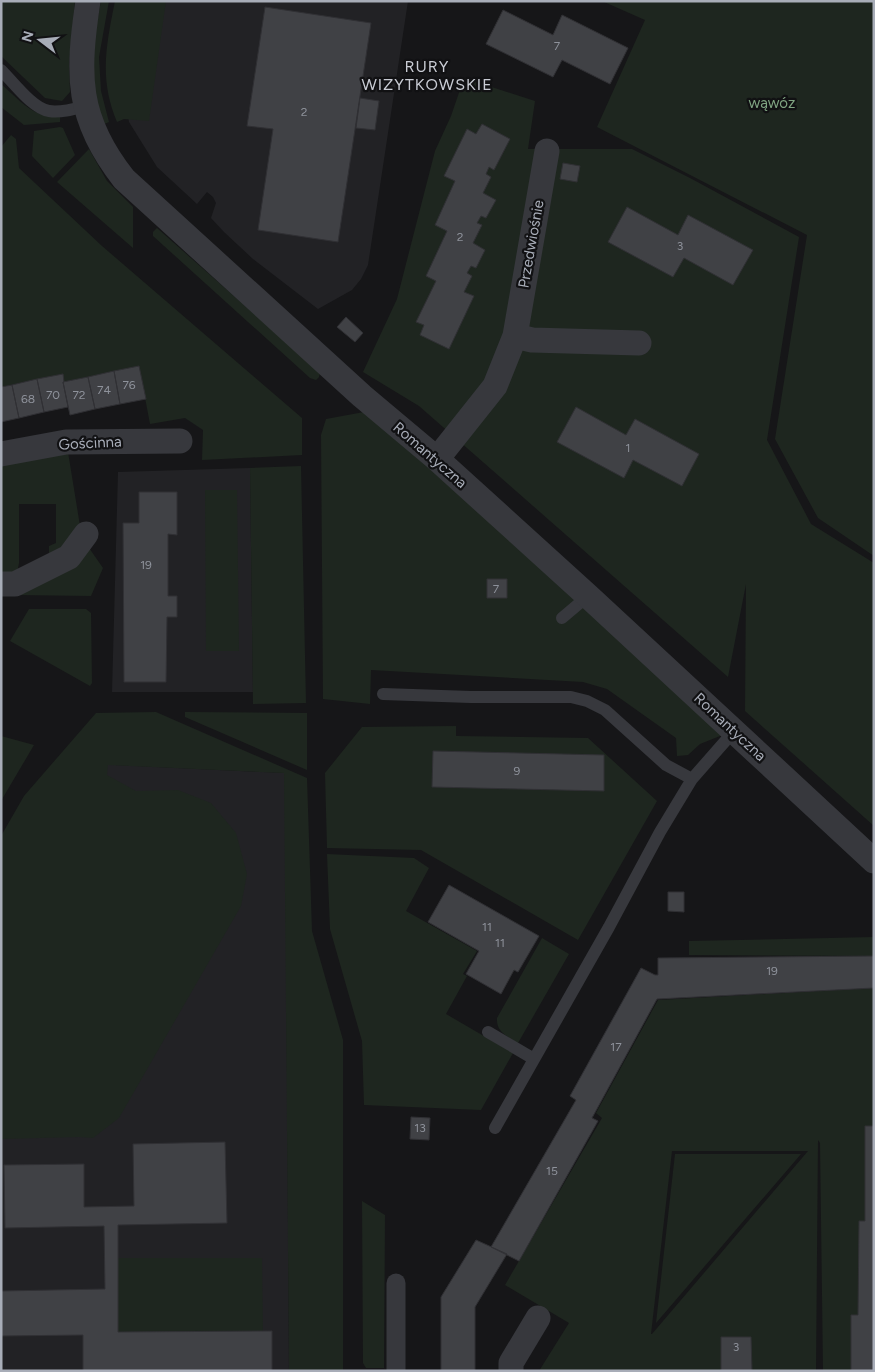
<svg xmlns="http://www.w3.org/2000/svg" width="875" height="1372" viewBox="0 0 875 1372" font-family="Figtree,sans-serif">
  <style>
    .built { fill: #222225 }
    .green { fill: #1e261f; fill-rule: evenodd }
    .building { fill: #404145; stroke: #303034 }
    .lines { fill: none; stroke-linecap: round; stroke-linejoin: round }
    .service { stroke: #37383d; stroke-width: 12 }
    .pedestrian { stroke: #37383d; stroke-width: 19 }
    .minor { stroke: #37383d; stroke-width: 25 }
    .labels { text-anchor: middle; stroke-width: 4.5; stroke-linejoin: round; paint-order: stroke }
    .number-label { font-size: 12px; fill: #8e929b }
    .park-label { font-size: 15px; fill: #7fa381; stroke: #111113 }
    .street-label { font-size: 15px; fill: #a8adb8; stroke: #111113 }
    .neighbourhood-label { font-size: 16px; letter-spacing: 1px; fill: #c9ccd4; stroke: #111113 }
  </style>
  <rect width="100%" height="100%" fill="#161618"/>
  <path class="built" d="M132 1H408L368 265 361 279 352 290 318 309 253 259 224 232 211 218 216 203 213 197 207 192 197 204 157 167 129 122 120 70Z
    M250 468 253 692H112L118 472Z
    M95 764 285 773 289 1371H1V932Z"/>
  <path class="green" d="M1 1H75L69 63 70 92 62 101 45 98 1 56Z
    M101 1H109L99 57 101 91 109 122 102 125 95 102 92 48Z
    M115 1H166L149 121 124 119 117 122C99 79 106 46 115 1Z
    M602 1H874V556L818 518 775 439 807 235 597 127 645 20Z
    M464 78 535 101 528 149H632L690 178 799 237 767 440 811 524 874 563V826L745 711 746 584 728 677 419 406 363 372 397 299 435 151 451 116Z
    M1 84C21 101 32 118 60 116V122L24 125 1 107Z
    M60 127 63 128 75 155 53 178 32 156 34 131Z
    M11 135 16 139 19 168 102 246 302 418V455L202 460 203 430 185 418 150 424 139 366 64 382 62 374 1 387V147Z
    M89 149 107 181 133 207V248L57 182Z
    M157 228 320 372 319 377 316 380 310 378 153 236V232Z
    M364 412 735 730 700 744 688 755 677 756 676 738 607 689 583 682 371 670 370 704 323 699 321 435 326 419Z
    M68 452 81 532 49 561V546L56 543V504H19V563L16 578H1V465Z
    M301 466 306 703 253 704 250 468Z
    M205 490H237L239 651H206Z
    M87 545 103 568 91 596 15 595Z
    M29 609H86L91 613 92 683 90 686 10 641Z
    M156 712 307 778 312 931 343 1040V1371H289L284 773 108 765 107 775 136 791 178 790 211 803 236 833 247 874 241 906 119 1118 93 1138 79 1137 1 1139V836L24 796 96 713Z
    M185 712 307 713V770L185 717Z
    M456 726V736L588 738 657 801 578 940 421 850 327 848 325 773 362 727Z
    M1 736 34 745 1 801Z
    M327 854 414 858 429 868 406 911 477 951 463 974 467 976 446 1014 513 1053 481 1110 364 1105 362 1041 330 929Z
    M874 937V956L689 955V941Z
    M542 938 569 954 518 1043C507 1036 496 1032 497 1018Z
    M874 988V1371H823L820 1143 818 1140 816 1371H539L569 1323 505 1285 602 1118 596 1113 658 1000ZM672 1151H808L652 1334H651Z
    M675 1154H801L656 1323Z
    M362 1201 385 1215 384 1368H366L363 1363Z
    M118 1258H262L263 1331 118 1332Z"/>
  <path class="building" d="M265 7 371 23 338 242 258 230 273 129 247 126Z
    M503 10 553 35 562 15 628 48 610 84 562 60 553 77 486 44Z
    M360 98 379 101 375 130 356 128Z
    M482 124 510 139 494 170 489 167 486 174 491 177 483 193 496 200 486 218 481 216 477 223 482 225 473 243 485 250 476 268 471 266 467 273 472 276 464 292 474 296 449 349 420 335 424 325 416 322 436 281 426 276 447 231 435 225 455 181 444 176 467 129 476 134Z
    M563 163 580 166 577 182 560 179Z
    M627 207 678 235 688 215 753 250 733 285 684 258 673 277 608 242Z
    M346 317 363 333 355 342 337 327Z
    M139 366 146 399 120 404 114 371Z
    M114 371 120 404 95 409 88 377Z
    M63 374 64 382H63L68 407 44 412 37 379Z
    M88 377 95 409 70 415 63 382Z
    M37 379 44 412 19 418 12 385Z
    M12 385 19 418 1 422V387Z
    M576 407 626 435 635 419 699 454 682 486 633 460 624 478 557 442Z
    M139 492H177V535L168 534V596H177V617H167L166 682H124L123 523H139Z
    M487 579H507V598H487Z
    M433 751 604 755V791L432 787Z
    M449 885 539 936 518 972 514 970 501 994 466 974 479 951 428 922Z
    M668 892H684V912L668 911Z
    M874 956V988L657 999 592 1118 598 1121 519 1261 491 1247 576 1100 570 1096 641 968 655 975H658V958Z
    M411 1117 430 1118 429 1140 410 1139Z
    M865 1126H874V1371H851V1315H858L859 1221H865Z
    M225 1142 227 1223 118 1225V1332L272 1331V1371H83V1335L1 1336V1291L105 1289 104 1226 5 1228 4 1165 84 1164V1207L134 1206 133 1144Z
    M476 1240 507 1254 475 1307V1371H441V1297Z
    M721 1337H751L752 1371H721Z"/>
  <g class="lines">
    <path class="service" d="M1 70C13 82 33 109 49 111 61 113 74 109 85 106
      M562 618 588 596
      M383 694 471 697H571L587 701 605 710 666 765 692 779
      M488 1032 534 1059
      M495 1128 609 927 660 832 692 779 735 730"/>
    <path class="pedestrian" d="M396 1283V1371"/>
    <path class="minor" d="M88 1C77 75 76 118 124 179L362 396 437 459 588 596 874 861
      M515 336 532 340 639 343
      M1 454 66 442 180 441
      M437 459 495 386 515 336 547 151
      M1 584H15L69 557 86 534
      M511 1371V1363L538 1318"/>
  </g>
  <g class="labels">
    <g class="number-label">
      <text x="557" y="50">7</text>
      <text x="304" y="116">2</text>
      <text x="460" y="241">2</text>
      <text x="680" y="250">3</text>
      <text x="129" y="389">76</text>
      <text x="104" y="394">74</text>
      <text x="53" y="399">70</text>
      <text x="79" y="399">72</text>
      <text x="28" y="403">68</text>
      <text x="628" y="452">1</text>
      <text x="146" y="569">19</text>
      <text x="496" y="593">7</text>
      <text x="517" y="775">9</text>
      <text x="487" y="931">11</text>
      <text x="500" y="947">11</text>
      <text x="772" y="975">19</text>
      <text x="616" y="1051">17</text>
      <text x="420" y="1132">13</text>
      <text x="552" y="1175">15</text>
      <text x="736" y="1351">3</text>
    </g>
    <g class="park-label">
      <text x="772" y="108">wąwóz</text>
    </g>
    <g class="street-label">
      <text transform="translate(531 244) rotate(-80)" y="5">Przedwiośnie</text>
      <text transform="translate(90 443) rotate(-3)" y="5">Gościnna</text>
      <text transform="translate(430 455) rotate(41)" y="5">Romantyczna</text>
      <text transform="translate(730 727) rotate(43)" y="5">Romantyczna</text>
    </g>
    <g class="neighbourhood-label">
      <text x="427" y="72">RURY<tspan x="427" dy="18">WIZYTKOWSKIE</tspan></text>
    </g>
  </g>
  <rect width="875" height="1372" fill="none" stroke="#a8adb8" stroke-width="5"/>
  <g transform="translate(40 40) rotate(286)" stroke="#111113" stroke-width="4" paint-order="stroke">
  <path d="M0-4L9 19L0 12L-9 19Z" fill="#a8adb8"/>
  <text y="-8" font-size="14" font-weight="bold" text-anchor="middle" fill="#a8adb8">N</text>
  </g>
</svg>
